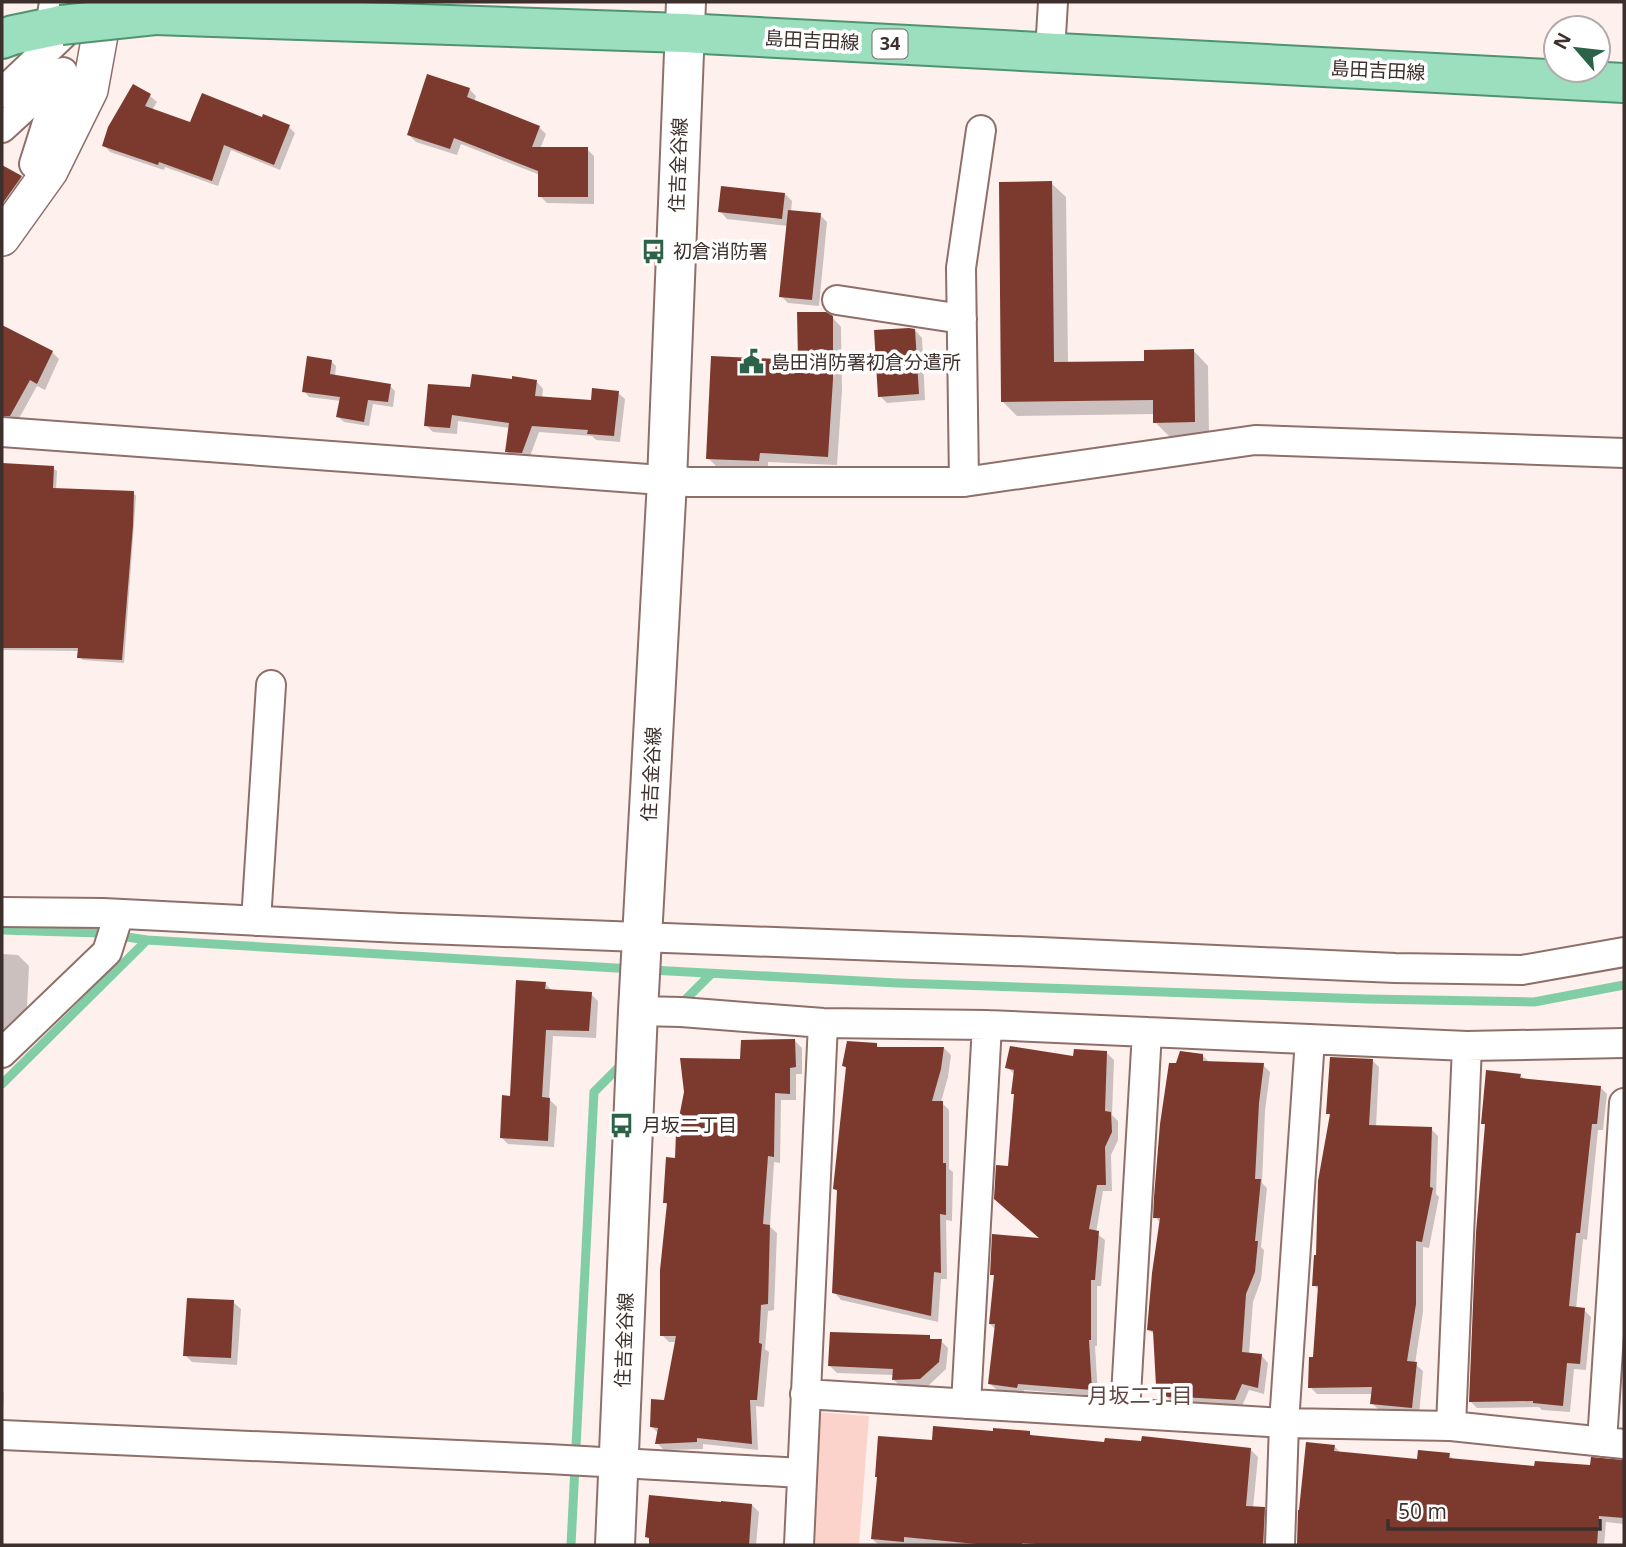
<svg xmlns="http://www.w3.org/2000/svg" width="1626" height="1547" viewBox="0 0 1626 1547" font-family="'Open Sans','Noto Sans JP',sans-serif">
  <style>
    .green { fill: #fcd3cb }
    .shadow { fill: #0003 }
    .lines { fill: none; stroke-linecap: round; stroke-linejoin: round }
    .stream { stroke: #81cda6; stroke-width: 9 }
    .building { fill: #7c3a2e }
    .minor-casing { stroke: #8e6f69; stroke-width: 32 }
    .tertiary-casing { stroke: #8e6f69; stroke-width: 38 }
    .secondary-casing { stroke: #8e6f69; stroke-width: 42 }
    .primary-casing { stroke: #4f9370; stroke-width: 42 }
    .minor { stroke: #fff; stroke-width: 28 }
    .tertiary { stroke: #fff; stroke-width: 35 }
    .secondary { stroke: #fff; stroke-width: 38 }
    .primary { stroke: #9bdfbf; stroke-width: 38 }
    .primary-bridge-casing { stroke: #4f9370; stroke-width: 42; stroke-linecap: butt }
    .primary-bridge { stroke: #9bdfbf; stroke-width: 38 }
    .labels { text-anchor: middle; stroke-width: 7; stroke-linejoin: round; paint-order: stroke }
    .shield { fill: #fff; stroke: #766d6b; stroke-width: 2 }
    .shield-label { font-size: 18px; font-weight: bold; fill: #3c2f2c }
    .street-label { font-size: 19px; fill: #3c2f2c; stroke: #fff }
    .poi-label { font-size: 19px; fill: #3c2f2c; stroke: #fff; text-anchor: start }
    .neighbourhood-label { font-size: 21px; fill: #624540; stroke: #fff }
  </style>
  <rect width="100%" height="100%" fill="#fef0ed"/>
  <path class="green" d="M816 1412 869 1416 859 1545H806Z"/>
  <path class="shadow" d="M133 86 150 96 157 102 152 110 191 124 263 119 289 127 295 133 280 170 231 150 218 186 165 167 164 170 110 152 104 145Z
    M469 89 476 96 474 102 539 127 546 134 540 149H587L594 156V204L547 203 540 196V175L461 144 457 155 416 142 409 135Z
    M2 167 21 177 28 184 2 220Z
    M1051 183 1066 197 1068 363 1146 362 1194 351 1208 366 1209 436 1170 437 1155 422V414L1017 416 1002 401Z
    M785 194 792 201 791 212 820 215 827 222 819 306 788 303 781 296 788 226 727 219 720 211Z
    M832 317 841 327 842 390 837 465 768 462V469L717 467 708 458 800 362Z
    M2 327 52 352 59 359 45 390 37 386 17 422 2 423Z
    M915 330 922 338 925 400 887 403 880 396Z
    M331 361 336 366 335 376 390 386 395 391 393 407 373 404 369 426 344 422 338 417 341 401 309 397 304 391Z
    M537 382 543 389 542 398 593 402 618 393 625 399 620 442 596 440 592 436 539 432 529 459 513 458 506 451 510 428 458 421 457 434 433 432 426 425 472 389Z
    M2 465 53 468 57 471 56 490 133 492 136 496 124 663 83 660 79 657 80 651 2 650Z
    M2 954 18 955 29 966 26 1028 2 1042Z
    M545 984 553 991 591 994 598 1001 596 1038 553 1036 549 1099 557 1107 554 1147 508 1144 501 1137Z
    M795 1041 802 1048V1074H796V1100H781L780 1163 774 1162 770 1227 777 1233 774 1310 768 1311 765 1349 769 1352 764 1407 756 1406 758 1450 703 1444V1449L664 1450 657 1443 659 1434 651 1426 665 1401 676 1342H669L662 1335 669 1206 665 1203 677 1160 742 1060Z
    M876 1045 880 1049 944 1048 951 1055 948 1077 941 1102 949 1110V1169L953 1172 952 1221 946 1220 947 1279H941L938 1322 841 1300 834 1292 839 1193 835 1189 847 1069 844 1066Z
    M1107 1053 1114 1060 1112 1115 1118 1121V1140L1111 1155 1112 1191H1103L1096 1233 1105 1240 1101 1286H1097V1346H1095L1098 1396 1024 1390 1023 1395 997 1390 989 1383 996 1330 990 1324 996 1278 992 1274 1043 1240 1010 1168 1016 1096 1013 1093 1015 1075 1007 1067 1075 1059Z
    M1202 1055 1210 1063 1263 1065 1270 1072 1265 1111 1262 1183 1267 1188 1261 1247 1264 1250 1261 1280 1253 1302 1249 1354 1261 1355 1268 1363 1264 1394 1249 1390 1242 1406 1187 1403V1405L1172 1402 1164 1394 1155 1335 1149 1330 1161 1223 1155 1217 1178 1065Z
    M1372 1060 1379 1067 1376 1127 1431 1129 1438 1136 1436 1194 1439 1197 1429 1248 1423 1247V1312L1415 1364 1423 1371 1419 1415 1379 1410 1372 1403 1373 1394H1317L1310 1387 1314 1359 1319 1290 1314 1285 1331 1116 1328 1113Z
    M1520 1075 1525 1080 1600 1087 1607 1094 1603 1130H1598L1587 1240 1583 1239 1576 1309 1584 1310 1591 1317 1586 1370 1574 1369 1570 1412 1542 1410 1539 1407 1477 1408 1470 1401 1487 1127 1483 1123Z
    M233 1302 241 1309 237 1365 192 1362 185 1355Z
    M929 1337 933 1341H941L948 1348 946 1369 928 1386H900L893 1379 894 1375 837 1373 830 1366Z
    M2 1391 4 1393 2 1423Z
    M994 1433H1029L1034 1437 1106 1444 1251 1450 1258 1457 1253 1508 1264 1509 1271 1516 1270 1545H929L911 1544V1545H879L872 1539 933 1442Z
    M1334 1446 1341 1453 1418 1461 1449 1455 1454 1460 1536 1468 1591 1467 1624 1462V1524L1606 1522 1604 1545H1467L1469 1524 1435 1520 1432 1545H1298L1299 1512Z
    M752 1505 759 1512 756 1545H650L651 1540 647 1537Z"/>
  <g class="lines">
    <path class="stream" d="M2 930 100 933 147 940
      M650 970 898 983 1368 999 1534 1002 1624 985
      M680 1005 711 974
      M2 1084 147 940 632 969
      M571 1545 594 1092 623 1063"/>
  </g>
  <path class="building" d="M427 74 470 88 467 97 540 126 532 147H588V197H538V171L454 138 450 149 407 135Z
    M133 84 151 94 145 106 190 122 202 93 262 117 263 114 290 125 274 165 224 145 212 181 159 162 158 165 102 146 108 127Z
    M2 165 22 176 2 204Z
    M1052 181 1054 362 1144 361V350L1194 349 1195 422 1153 423V400L1001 402 999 182Z
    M721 186 785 193 782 219 718 212Z
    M788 210 821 213 812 300 779 297Z
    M797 312H826L833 316V379L828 457 760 453 759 461 706 459 711 356 798 360Z
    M2 325 53 351 37 384 30 380 10 416H2Z
    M909 328 915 329 919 394 878 397 874 330Z
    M307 356 332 360 330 374 391 384 388 402 368 400 364 422 336 417 340 397 302 392Z
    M472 374 512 379V376L537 380 535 396 591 400 592 388 619 391 614 436 587 434 588 430 532 426 522 453 505 452 509 423 452 415 450 428 424 426 428 384 470 387Z
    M2 463 54 466 53 488 134 491 133 526 122 660 77 658 78 648H2Z
    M516 980 546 982 545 989 592 992 589 1031 546 1030 542 1097 550 1098 548 1141 500 1138 502 1095 510 1096Z
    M795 1039 796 1067 790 1068V1094L775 1093 774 1157 768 1156 763 1224 770 1225 768 1304 761 1305 759 1343 762 1344 757 1400H750L752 1444 697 1438V1442L655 1444 658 1428 650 1427 651 1399 664 1400 676 1336H660V1270L667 1203H663L666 1157 675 1158 676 1133 684 1092 680 1058 740 1059 741 1040Z
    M847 1041 877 1043V1047H944L941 1069 932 1101H943V1163H946V1215L940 1214 941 1273 934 1272 931 1316 832 1293 837 1190 833 1189 846 1067 842 1066Z
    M1010 1046 1073 1056 1074 1049 1107 1051 1105 1111 1111 1112 1112 1132 1105 1147 1106 1185H1097L1089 1229 1099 1231 1095 1280H1091V1340H1089L1092 1390 1018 1384 1017 1388 988 1384 995 1324H989L994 1275H990L992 1234 1039 1238 994 1199 996 1165 1008 1166 1014 1094H1011L1014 1070 1005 1068Z
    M1180 1051 1203 1054V1061L1264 1063 1259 1103 1255 1179H1261L1255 1241H1258L1255 1272 1246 1294 1242 1352 1262 1354 1258 1388 1242 1384 1235 1400 1181 1397V1399L1163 1396 1156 1386 1153 1331 1147 1330 1152 1273 1160 1218H1153L1154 1197 1160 1124 1169 1063H1176Z
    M1330 1057 1373 1059 1369 1125 1432 1127 1430 1187 1433 1188 1422 1242 1416 1241V1304L1407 1361 1417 1362 1412 1408 1370 1404 1372 1387 1308 1388 1309 1357H1313L1318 1286H1312L1314 1255H1316L1318 1181 1330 1114H1326Z
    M1486 1070 1521 1074 1520 1078 1601 1086 1597 1124H1592L1580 1233H1576L1569 1306 1585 1308 1580 1364 1567 1363 1563 1406 1533 1403V1401L1469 1402 1476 1232 1485 1124H1481Z
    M187 1298 234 1300 231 1358 183 1356Z
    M830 1332 930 1335V1339H942L939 1362 920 1379 892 1380 893 1369 828 1366Z
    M933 1426 993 1431V1428L1030 1431V1435L1104 1442 1105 1438 1141 1441 1142 1436 1251 1448 1246 1506 1265 1507 1263 1545H1051L1022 1543V1545H986L904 1537V1542L871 1539 877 1477H875L878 1436 932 1440Z
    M1306 1442 1335 1445 1334 1451 1417 1459 1418 1450 1450 1453 1449 1458 1534 1466 1535 1461 1590 1465 1591 1457 1624 1460V1518L1599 1516 1597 1545H1297L1298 1510H1299Z
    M649 1495 721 1502V1501L752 1504 749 1545H649V1538L645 1537Z"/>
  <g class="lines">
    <defs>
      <path id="minor" d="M50 28 54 2
        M1050 52 1053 2
        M2 93 74 24
        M2 128 61 74
        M50 171 34 164 63 72
        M837 300 962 319
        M2 432 689 482H964L1255 440 1624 453
        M964 482 961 268 981 130
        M2 912 103 913 400 928 1040 952 1395 968 1522 970 1624 952
        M256 921 271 685
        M638 1011 681 1012 823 1023 987 1025 1467 1046 1624 1043
        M2 1053 107 952 119 914
        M805 1394 1284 1423 1451 1426 1624 1444
        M966 1404 987 1025
        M1125 1413 1147 1032
        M1451 1426 1467 1046
        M2 1435 548 1459 802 1473
        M1602 1442 1624 1103
        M799 1545 823 1023
        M1280 1545 1284 1423 1310 1039"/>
      <path id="tertiary" d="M2 238 50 171 90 90 106 2"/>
      <path id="secondary" d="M615 1545 638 1011 667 481 686 2"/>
      <path id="primary" d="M155 15 683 33 1624 83
        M2 39 13 35 61 25"/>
    </defs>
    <use href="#minor" class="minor-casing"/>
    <use href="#tertiary" class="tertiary-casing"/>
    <use href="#secondary" class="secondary-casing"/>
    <use href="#primary" class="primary-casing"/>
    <use href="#minor" class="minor"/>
    <use href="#tertiary" class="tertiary"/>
    <use href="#secondary" class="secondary"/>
    <use href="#primary" class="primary"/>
    <defs>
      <path id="primary-bridge" d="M61 25 155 15"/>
    </defs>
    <use href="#primary-bridge" class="primary-bridge-casing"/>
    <use href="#primary-bridge" class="primary-bridge"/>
  </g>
  <defs>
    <symbol id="bus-bare" viewBox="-9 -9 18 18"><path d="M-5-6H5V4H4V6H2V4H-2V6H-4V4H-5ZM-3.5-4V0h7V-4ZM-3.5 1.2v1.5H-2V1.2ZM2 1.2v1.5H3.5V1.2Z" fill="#2c6248" stroke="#fff" stroke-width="2.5" paint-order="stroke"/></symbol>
    <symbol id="civic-bare" viewBox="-9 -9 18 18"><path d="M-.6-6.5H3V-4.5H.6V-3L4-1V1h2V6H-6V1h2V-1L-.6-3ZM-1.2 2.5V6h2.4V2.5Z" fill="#2c6248" stroke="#fff" stroke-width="2.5" paint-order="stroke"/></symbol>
  </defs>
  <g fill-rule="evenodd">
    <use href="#bus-bare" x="636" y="234" width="35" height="35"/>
    <use href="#civic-bare" x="734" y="344" width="35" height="35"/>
    <use href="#bus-bare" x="604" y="1108" width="35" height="35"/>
  </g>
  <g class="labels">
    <rect class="shield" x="872.5" y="29.5" width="35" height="29" rx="5"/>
    <g class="shield-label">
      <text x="890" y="50">34</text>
    </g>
    <g class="street-label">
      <text transform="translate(812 40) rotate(3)" y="7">島田吉田線</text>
      <text transform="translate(1378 70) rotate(3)" y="7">島田吉田線</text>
      <text transform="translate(678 165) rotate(-88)" y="7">住吉金谷線</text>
      <text transform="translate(651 774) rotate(-87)" y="7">住吉金谷線</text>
      <text transform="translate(624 1340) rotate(-88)" y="7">住吉金谷線</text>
    </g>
    <g class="poi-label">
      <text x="673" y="258">初倉消防署</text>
      <text x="771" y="369">島田消防署初倉分遣所</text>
      <text x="642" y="1132">月坂二丁目</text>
    </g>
    <g class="neighbourhood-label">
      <text x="1140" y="1403">月坂二丁目</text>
    </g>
  </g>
  <rect width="1626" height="1547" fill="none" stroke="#3c2f2c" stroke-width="7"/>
  <g transform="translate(1577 49) rotate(298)"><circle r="33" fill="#ffffff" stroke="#b1acab" stroke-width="2"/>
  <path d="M0-5L12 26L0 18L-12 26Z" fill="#2c6248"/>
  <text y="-10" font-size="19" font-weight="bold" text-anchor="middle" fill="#3c2f2c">N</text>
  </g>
  <path d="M1388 1519v10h212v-10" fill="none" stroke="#3c2f2c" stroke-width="3.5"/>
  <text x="1398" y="1519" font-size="21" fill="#3c2f2c" stroke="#ffffff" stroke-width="5" paint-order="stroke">50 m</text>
</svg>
